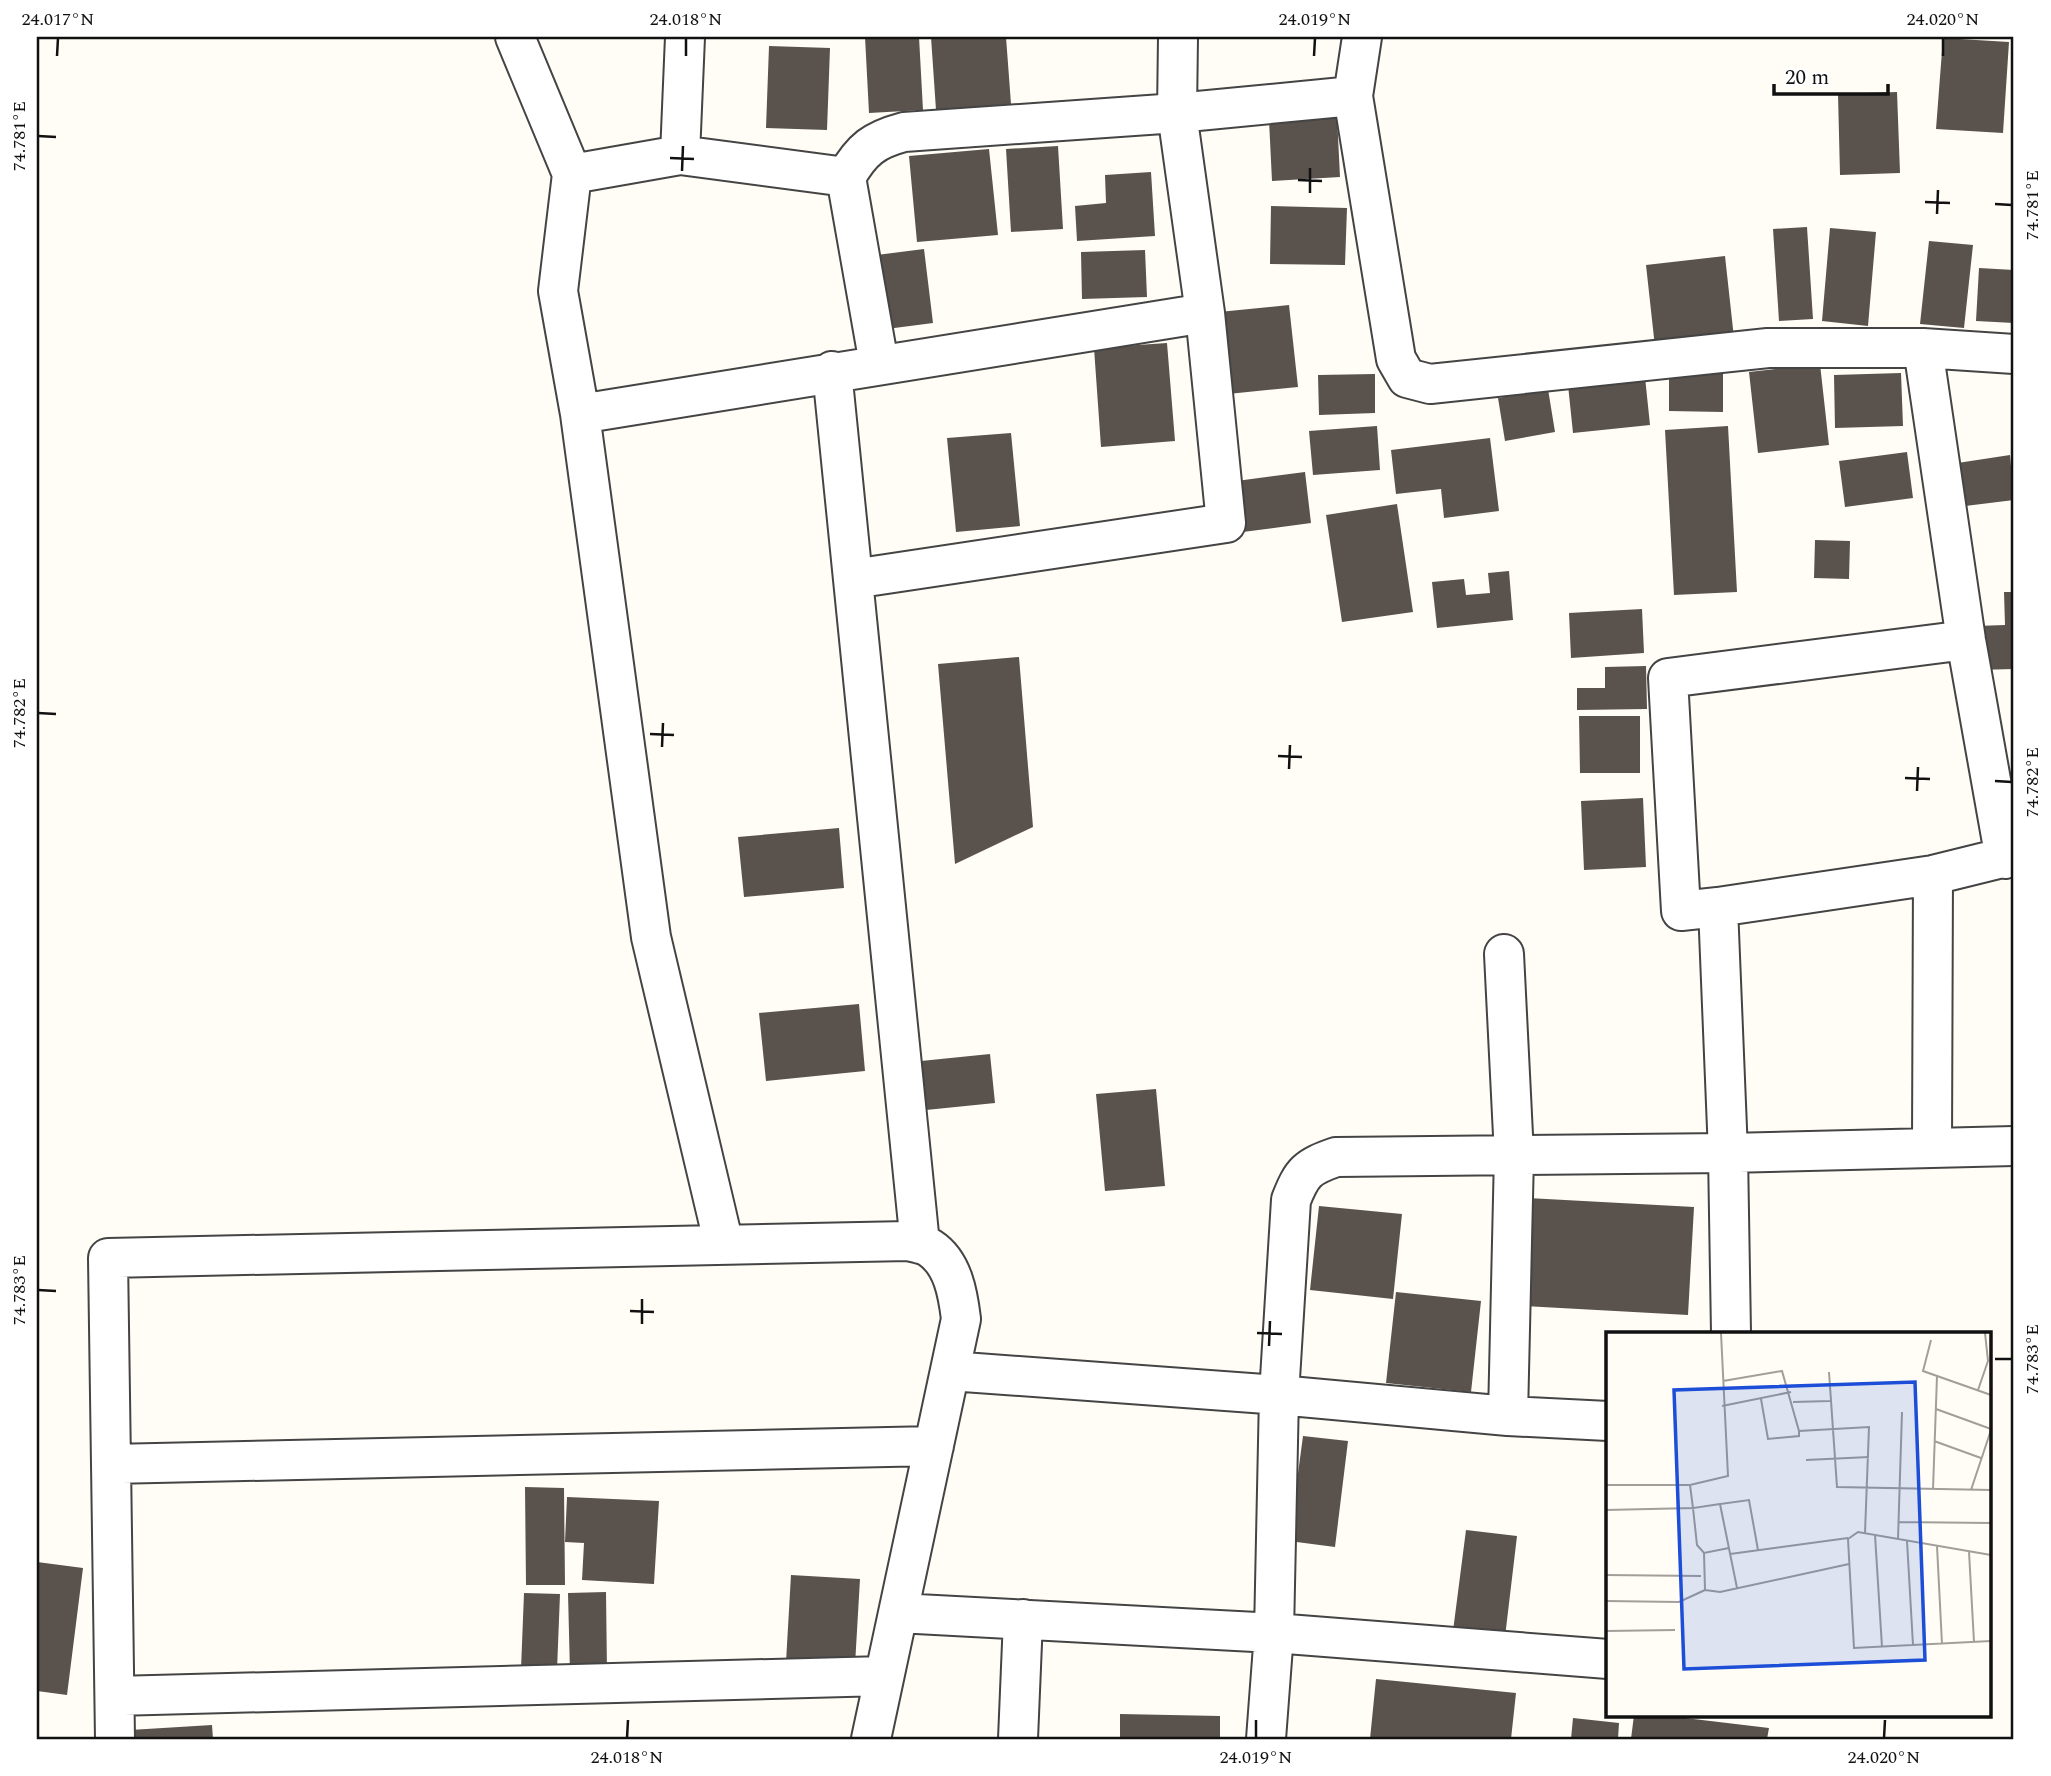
<svg xmlns="http://www.w3.org/2000/svg" width="2051" height="1776" viewBox="0 0 2051 1776" font-family="Spectral,serif">
  <style>
    .building { fill: #5a524d }
    .lines { fill: none; stroke-linecap: round; stroke-linejoin: round }
    .minor-casing { stroke: #444; stroke-width: 42 }
    .minor { stroke: #fff; stroke-width: 38 }
    .ticks { fill: none; stroke: #111; stroke-width: 2.5 }
    .inset-road { fill: none; stroke: #a09f9a; stroke-width: 2 }
    .view { fill: #1d4ed8; fill-opacity: 0.15; stroke: #1d4ed8; stroke-width: 3.5 }
    .inset-edge { fill: none; stroke: #111; stroke-width: 3.5 }
    .neatline { fill: none; stroke: #111; stroke-width: 2.5 }
    .ticks-label { font-size: 18px; text-anchor: middle; fill: #111 }
  </style>
  <rect width="100%" height="100%" fill="#fffdf5"/>
  <path class="building" d="M865 37H919L923 110 869 113Z
    M931 37H1006L1011 104 936 110Z
    M1943 38 2009 42 2003 133 1936 129Z
    M769 46 830 48 827 130 766 128Z
    M1897 92 1900 173 1840 175 1838 94Z
    M1337 116 1340 177 1272 181 1269 120Z
    M1058 146 1063 229 1011 232 1006 149Z
    M989 149 998 235 917 242 909 156Z
    M1151 172 1155 236 1077 241 1075 206 1106 203 1105 175Z
    M1271 206 1347 208 1345 265 1270 264Z
    M1807 227 1813 319 1779 321 1773 229Z
    M1830 228 1876 232 1868 326 1822 321Z
    M1929 241 1973 245 1964 328 1920 324Z
    M924 249 933 323 879 330 869 256Z
    M1145 250 1147 297 1082 299 1081 252Z
    M1725 256 1734 338 1655 347 1646 265Z
    M1979 268 2014 270V323L1976 321Z
    M1289 305 1298 387 1228 394 1219 312Z
    M1167 343 1175 441 1101 447 1094 348Z
    M1820 364 1829 445 1758 453 1749 372Z
    M1669 369 1723 370V412L1669 411Z
    M1901 373 1903 426 1835 428 1834 375Z
    M2011 373H2014V399H2012Z
    M1375 374V413L1319 415 1318 375Z
    M1645 377 1650 425 1573 433 1568 385Z
    M1548 389 1555 432 1505 441 1498 398Z
    M1377 426 1380 470 1313 475 1309 431Z
    M1728 426 1737 592 1674 595 1665 430Z
    M1011 433 1020 526 956 532 947 438Z
    M1490 438 1499 511 1444 518 1441 489 1396 494 1391 450Z
    M1907 452 1913 498 1845 507 1839 461Z
    M2010 455 2014 500 1957 507 1951 464Z
    M1305 472 1311 523 1235 533 1229 482Z
    M1397 504 1413 612 1342 622 1326 515Z
    M1815 540 1850 541 1849 579 1814 578Z
    M1509 571 1513 620 1437 628 1432 582 1464 579 1466 595 1490 593 1488 573Z
    M2004 592H2014V669L1977 670 1976 626 2005 625Z
    M1642 609 1644 653 1571 658 1569 613Z
    M1019 657 1033 827 955 864 938 664Z
    M1646 666 1647 709 1577 710V688H1605V667Z
    M1579 716H1640V773H1580Z
    M1643 798 1646 867 1584 870 1581 801Z
    M839 828 844 888 744 897 738 837Z
    M859 1004 865 1071 766 1081 759 1013Z
    M990 1054 995 1103 926 1110 921 1061Z
    M1156 1089 1165 1186 1105 1191 1096 1094Z
    M1528 1198 1694 1207 1688 1315 1522 1306Z
    M1319 1206 1402 1214 1393 1299 1310 1290Z
    M1396 1292 1481 1301 1471 1392 1386 1383Z
    M1303 1436 1348 1441 1335 1547 1289 1541Z
    M525 1487 564 1488 565 1585H526Z
    M567 1497 659 1501 654 1584 582 1580 584 1543 565 1542Z
    M1466 1530 1517 1536 1505 1637 1453 1631Z
    M37 1562 83 1568 67 1695 37 1691Z
    M791 1575 860 1579 855 1665 786 1662Z
    M606 1592 607 1673H570L568 1593Z
    M524 1593 560 1594 557 1670 521 1669Z
    M1376 1679 1516 1693 1511 1739H1370Z
    M1120 1714 1220 1716V1739H1120Z
    M1634 1715H1660L1769 1728 1767 1739H1631Z
    M1573 1718 1619 1723 1618 1739H1571Z
    M212 1725 213 1739H130V1730Z"/>
  <g class="lines">
    <defs>
      <path id="minor" d="M515 37 572 174 680 155 846 177
        M1178 37 1177 113 1353 96
        M1362 37 1353 96 1396 359 1407 378 1430 384 1768 348H1923L2014 354
        M680 155 685 37
        M572 174 558 291 580 414 651 937 724 1245
        M1923 348 1966 640 2005 859
        M879 364 846 177C862 149 874 140 904 132L1177 113 1205 313
        M832 371 920 1244
        M580 414 1205 313 1226 523 853 579
        M1966 640 1668 678 1681 911 1718 907 1933 875 2014 855
        M1718 907 1728 1153 1731 1333
        M1504 954 1514 1155 1508 1416
        M1932 1146 1933 875
        M950 1371 1279 1395 1508 1416 1608 1421
        M111 1464 934 1446
        M898 1613 1274 1633 1608 1659
        M115 1696 884 1676
        M115 1739 108 1258 908 1241C915 1243 924 1244 930 1248 953 1263 958 1294 961 1319L871 1739
        M1018 1739 1023 1619
        M1266 1739 1274 1633 1279 1395 1291 1200C1302 1172 1307 1167 1336 1157L1728 1153 2014 1146"/>
    </defs>
    <use href="#minor" class="minor-casing"/>
    <use href="#minor" class="minor"/>
  </g>
  <path class="ticks" d="M57 56 58 38M686 56V38M1314 56 1315 38M1943 56V38M38 136 56 137M670 158 694 159M682 171 683 146M1298 180 1322 181M1310 193V168M1925 202 1950 203M1995 204 2012 205M1937 214 1938 190M38 713 56 714M650 734 674 735M662 747 663 723M1278 756 1302 757M1289 769 1290 745M1905 778 1930 779M1995 781 2012 782M1917 791 1918 767M38 1290 56 1291M630 1311 654 1312M642 1324V1299M1257 1333 1282 1334M1269 1346 1270 1321M1995 1359H2012M627 1738 628 1720M1256 1738V1720M1884 1738 1885 1720"/>
  <g transform="translate(1606 1332)">
    <rect width="385" height="385" fill="#fffdf5"/>
    <path class="inset-road" d="M325 8 317 39 385 63M223 40 231 155 385 158M117 49 176 39 193 99M372 58 382 29 379 1M155 67 162 107 193 104V99L263 95 259 201M187 70 224 69M116 74 185 60M330 77 385 97M328 109 375 126M200 128 263 125M0 153H84L122 144 115 1M327 157 331 44M365 158 385 98M114 172 87 176 91 213 98 221 123 216M0 178 87 176 84 153M292 190 385 191M269 203 276 315M292 207 296 80M301 209 307 313M331 214 336 312M363 220 368 310M124 222 242 206M385 223 252 200 242 207 248 316 385 309M0 243 95 244M131 256 114 172 143 168 152 218M99 258 114 260 243 232M0 269 73 270 99 258 98 221M0 299 69 298"/>
    <path class="view" d="M309 50 319 328 78 337 68 58Z"/>
    <rect width="385" height="385" class="inset-edge"/>
  </g>
  <rect width="2051" height="1776" fill="none" stroke="#ffffff" stroke-width="77"/>
  <path d="M1774 84v10h114v-10" fill="none" stroke="#111111" stroke-width="3.5"/>
  <text x="1785" y="84" font-size="21" fill="#111111" stroke="#ffffff" stroke-width="5" paint-order="stroke">20 m</text>
  <rect x="38" y="38" width="1974" height="1700" class="neatline"/>
  <g class="ticks-label">
    <text x="58" y="25">24.017°N</text>
    <text x="686" y="25">24.018°N</text>
    <text x="1315" y="25">24.019°N</text>
    <text x="1943" y="25">24.020°N</text>
    <text transform="translate(19 136) rotate(-90)" y="6">74.781°E</text>
    <text transform="translate(2032 205) rotate(-90)" y="6">74.781°E</text>
    <text transform="translate(19 713) rotate(-90)" y="6">74.782°E</text>
    <text transform="translate(2032 782) rotate(-90)" y="6">74.782°E</text>
    <text transform="translate(19 1290) rotate(-90)" y="6">74.783°E</text>
    <text transform="translate(2032 1359) rotate(-90)" y="6">74.783°E</text>
    <text x="627" y="1763">24.018°N</text>
    <text x="1256" y="1763">24.019°N</text>
    <text x="1884" y="1763">24.020°N</text>
  </g>
</svg>
